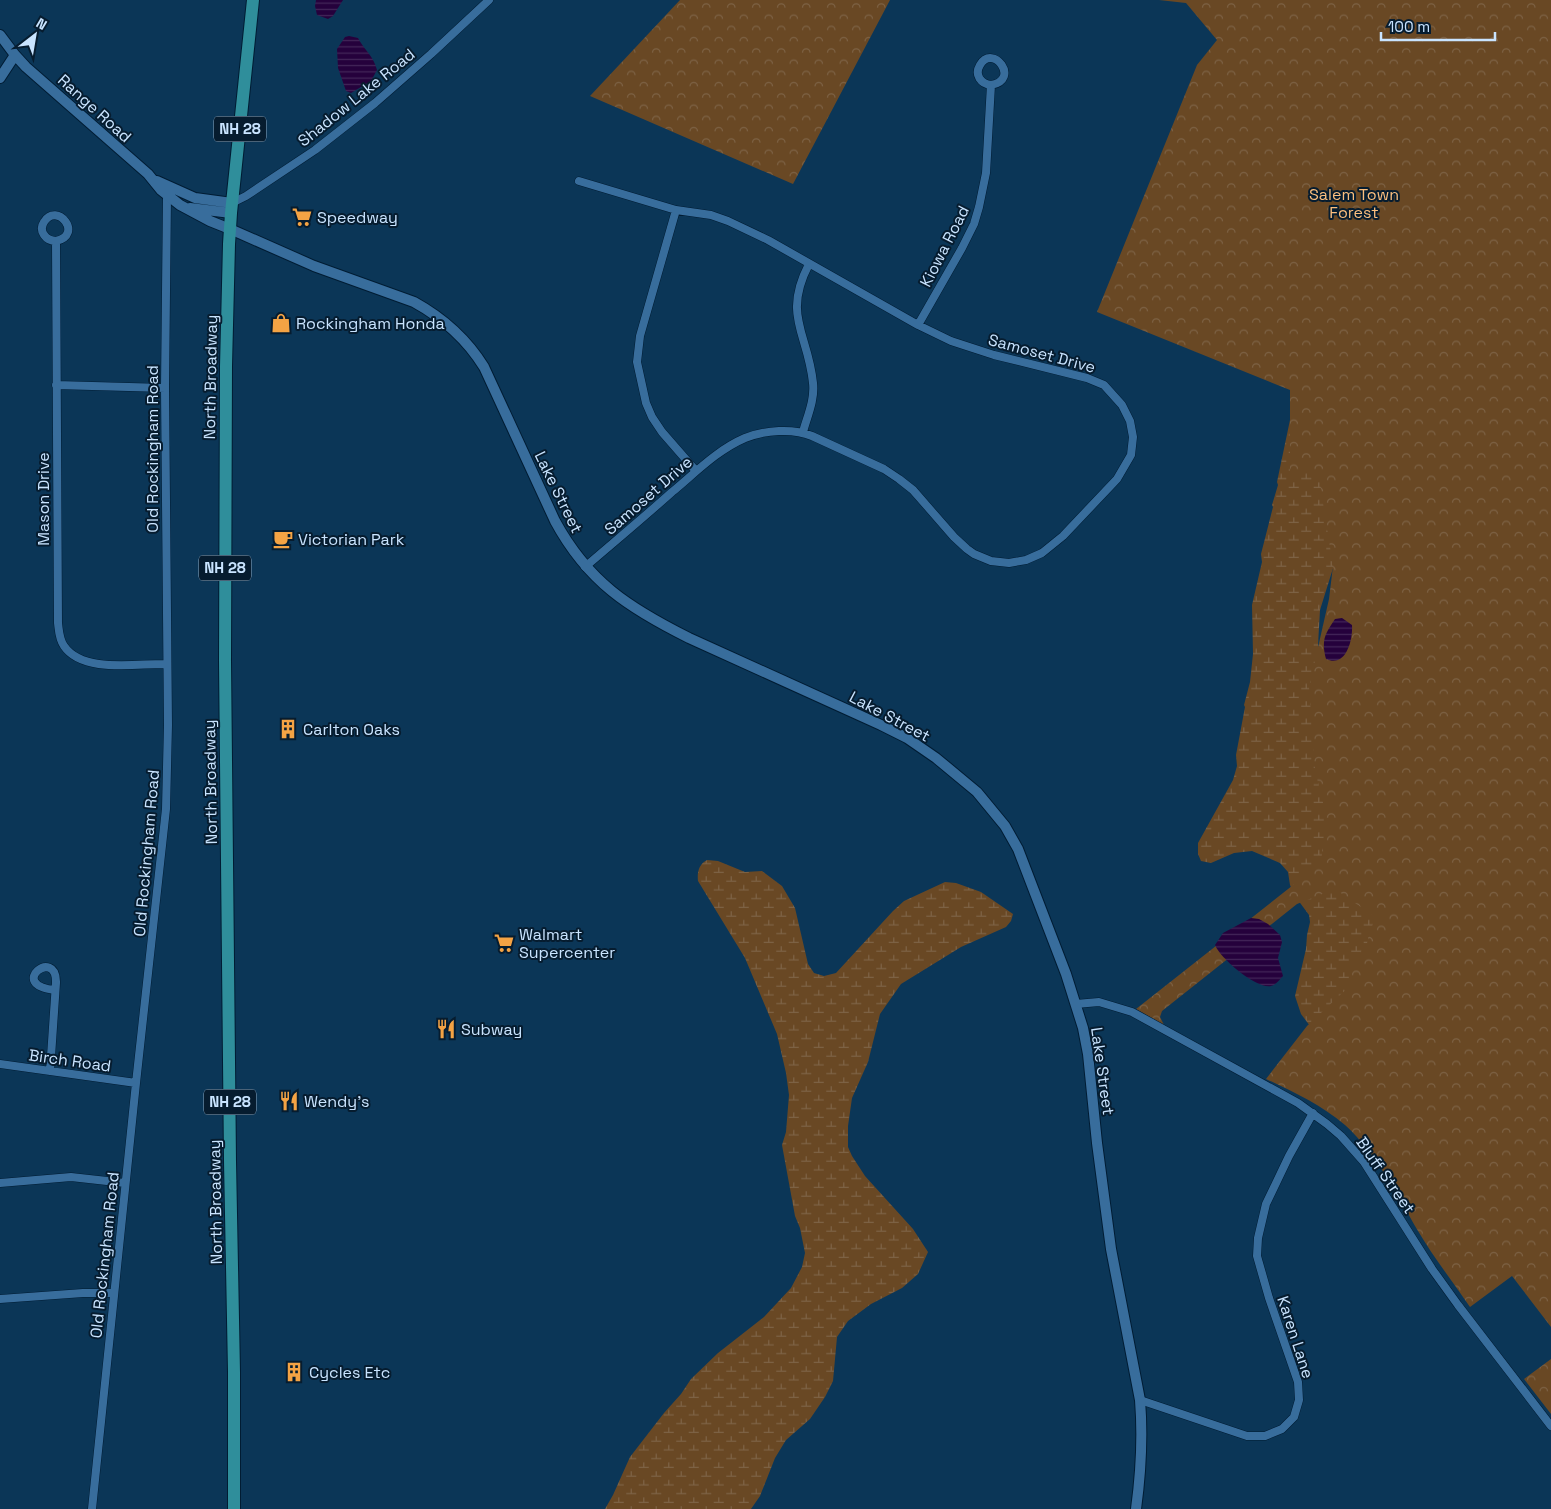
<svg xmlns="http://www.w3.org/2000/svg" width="1551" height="1509" viewBox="0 0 1551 1509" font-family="'Space Grotesk',sans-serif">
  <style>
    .wetland { fill: url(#wetland-marsh) }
    .park { fill: url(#park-crowns) }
    .water { fill: url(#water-rules) }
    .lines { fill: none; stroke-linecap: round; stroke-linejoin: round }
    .minor-casing { stroke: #011c33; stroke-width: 9 }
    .tertiary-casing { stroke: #011c33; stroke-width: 12 }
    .primary-casing { stroke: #011c33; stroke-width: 14 }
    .minor { stroke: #386d9c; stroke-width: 8 }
    .tertiary { stroke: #386d9c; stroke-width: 10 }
    .primary { stroke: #2f8e9b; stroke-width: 12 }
    .labels { text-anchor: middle; stroke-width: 4; stroke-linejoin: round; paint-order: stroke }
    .shield { fill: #061c2f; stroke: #8ea8c1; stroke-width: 1 }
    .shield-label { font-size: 15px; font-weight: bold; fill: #c9e4ff }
    .street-label { font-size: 16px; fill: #c9e4ff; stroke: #061c2f }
    .park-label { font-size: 16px; fill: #fcbf7e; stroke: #061c2f }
    .poi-label { font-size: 16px; fill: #c9e4ff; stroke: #061c2f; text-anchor: start }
  </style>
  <defs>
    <pattern id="wetland-marsh" width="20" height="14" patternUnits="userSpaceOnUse" patternTransform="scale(1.25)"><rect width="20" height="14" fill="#694824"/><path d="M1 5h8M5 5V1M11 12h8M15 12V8" fill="none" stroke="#7d6245"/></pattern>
    <pattern id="park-crowns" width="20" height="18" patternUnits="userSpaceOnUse" patternTransform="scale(1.25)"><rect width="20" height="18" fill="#694824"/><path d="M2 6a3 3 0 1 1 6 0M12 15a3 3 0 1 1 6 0" fill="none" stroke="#7d6245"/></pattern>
    <pattern id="water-rules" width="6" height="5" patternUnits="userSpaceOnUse" patternTransform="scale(1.25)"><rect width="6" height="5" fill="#25013c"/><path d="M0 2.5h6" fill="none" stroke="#432659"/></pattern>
  </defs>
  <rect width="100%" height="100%" fill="#0b3657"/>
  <path class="wetland" d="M1287 0 1334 565 1320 610 1318 645 1331 744 1396 923 1331 1054 1301 1014 1295 996 1306 949 1307 935 1310 922 1309 915 1295 896 1290 885 1288 872 1280 863 1252 851 1234 853 1211 863 1201 861 1198 854V843L1233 780 1237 766 1236 755 1245 707 1244 705 1250 682 1253 654 1252 605 1262 562 1261 554 1273 507 1272 505 1278 485 1277 482 1290 420 1295 371Z
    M707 860 718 861 745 872 762 871 782 886 795 908 808 964 814 973 824 976 836 973 893 911 904 901 945 882 956 883 981 892 1013 914 1011 921 1006 927 961 947 901 984 880 1014 868 1062 852 1098 848 1126V1147L852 1156 865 1176 913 1229 928 1252 918 1274 902 1288 871 1304 848 1321 837 1337 833 1381 825 1397 810 1419 786 1440 775 1458 760 1496 751 1509H605L613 1495 630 1457 664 1413 681 1394 691 1379 718 1353 764 1317 791 1288 802 1267 805 1253 800 1228 795 1216 782 1145 786 1132 789 1095 786 1073 777 1034 745 958 698 881C697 872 699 864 707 860Z"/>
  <path class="park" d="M680 0H890L793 184 590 96Z
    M1159 0H1551V1327L1512 1276 1470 1307C1453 1282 1434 1258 1418 1231 1397 1195 1377 1154 1345 1125 1321 1105 1294 1092 1266 1079L1307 1026 1354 982 1350 969 1367 943 1375 917 1335 889 1297 904 1162 1011 1160 1017 1164 1025 1136 1009 1321 863 1326 815 1315 770 1309 687 1329 599 1333 566 1318 471H1290V390L1097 312 1197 65 1217 40 1186 3Z
    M1551 1359V1414L1524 1379Z"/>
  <path class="water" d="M316 0H343L333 16 328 19 317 15 315 6Z
    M349 36 358 38C365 51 373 55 377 70L371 81 351 93 346 91 338 68 337 49 345 37Z
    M1342 618 1352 625C1353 640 1346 668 1326 659 1321 640 1325 634 1335 619Z
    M1251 918 1259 919 1268 924 1280 935 1282 942 1278 958 1283 976C1279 980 1277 984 1271 986 1256 989 1220 958 1215 945L1223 933Z"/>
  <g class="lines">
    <defs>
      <path id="minor" d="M579 181 676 210 711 215 728 221 768 240 918 325 951 341 994 355 1087 378 1104 385 1122 405 1130 421 1133 437 1131 455 1117 479 1063 536 1042 553 1026 560 1009 563 991 561 974 554 967 549 954 537 913 490 899 479 884 469 812 436C793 428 765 430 745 438 717 450 695 473 672 492 643 518 614 542 585 567
        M232 203 246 196 315 150 375 103 431 54 489 0
        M676 210 640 336 637 362 646 403 652 417 662 432 696 471
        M56 241C46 241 38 231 44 222 57 201 84 235 56 241L58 623C59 631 59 639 64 646 83 674 138 663 167 664
        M918 325 962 248 974 224 979 207 986 173 991 85C1021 80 993 43 980 65 974 75 981 84 991 85
        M56 385 165 388
        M803 432C807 417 815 400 813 383 808 333 782 316 809 264
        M1076 1004 1099 1002 1132 1012 1298 1103 1327 1124 1341 1136 1364 1162 1432 1269 1458 1305 1551 1426
        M0 1064 136 1083
        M50 1071 56 983C57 946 6 985 55 990
        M0 1183 71 1177 125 1183
        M0 1299 83 1293H114
        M1140 1400 1247 1436H1265L1282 1429 1294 1417 1299 1400 1298 1382 1269 1298 1257 1256 1258 1238 1266 1204 1289 1156 1313 1113
        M92 1509 136 1083 166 809 168 725 165 388 167 196"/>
      <path id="tertiary" d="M0 35 15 55 26 67 148 174 161 190 180 205 210 221 230 229 314 266 414 302C443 318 466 338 484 367L555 521C588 582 629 608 689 638L881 725 907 738 936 758 977 792 1005 826 1018 849 1066 974 1083 1028 1088 1054 1097 1143 1111 1249 1140 1400C1143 1437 1141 1472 1136 1509
        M0 78 15 55
        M157 181 195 198 232 203
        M190 208 231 213"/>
      <path id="primary" d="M234 1509V1372L230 1161 225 661 226 366 229 244 231 213 253 0"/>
    </defs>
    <use href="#minor" class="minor-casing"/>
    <use href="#tertiary" class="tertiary-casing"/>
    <use href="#primary" class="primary-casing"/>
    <use href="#minor" class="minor"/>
    <use href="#tertiary" class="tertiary"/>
    <use href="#primary" class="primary"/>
  </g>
  <defs>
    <symbol id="supermarket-bare" viewBox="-9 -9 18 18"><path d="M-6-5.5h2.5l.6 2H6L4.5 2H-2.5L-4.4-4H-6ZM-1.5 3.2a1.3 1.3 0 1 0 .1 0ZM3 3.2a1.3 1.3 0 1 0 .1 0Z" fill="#f4a344" stroke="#061c2f" stroke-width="2.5" paint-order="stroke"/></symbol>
    <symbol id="shop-bare" viewBox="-9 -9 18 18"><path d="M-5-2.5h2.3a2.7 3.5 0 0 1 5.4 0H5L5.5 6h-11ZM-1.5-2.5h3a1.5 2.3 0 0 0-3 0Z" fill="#f4a344" stroke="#061c2f" stroke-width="2.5" paint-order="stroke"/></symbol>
    <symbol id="cafe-bare" viewBox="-9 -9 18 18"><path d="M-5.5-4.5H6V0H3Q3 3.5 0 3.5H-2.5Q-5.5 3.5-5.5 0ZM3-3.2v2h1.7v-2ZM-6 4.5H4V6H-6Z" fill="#f4a344" stroke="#061c2f" stroke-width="2.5" paint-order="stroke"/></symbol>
    <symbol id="building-bare" viewBox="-9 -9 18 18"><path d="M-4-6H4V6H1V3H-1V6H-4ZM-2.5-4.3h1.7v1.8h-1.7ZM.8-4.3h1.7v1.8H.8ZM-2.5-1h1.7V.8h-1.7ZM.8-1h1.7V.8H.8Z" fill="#f4a344" stroke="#061c2f" stroke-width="2.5" paint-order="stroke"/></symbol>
    <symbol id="restaurant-bare" viewBox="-9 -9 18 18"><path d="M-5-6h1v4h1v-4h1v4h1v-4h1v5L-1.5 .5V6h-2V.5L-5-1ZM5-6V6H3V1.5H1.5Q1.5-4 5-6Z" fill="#f4a344" stroke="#061c2f" stroke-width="2.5" paint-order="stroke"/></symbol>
  </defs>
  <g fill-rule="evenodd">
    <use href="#supermarket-bare" x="288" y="203" width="28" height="28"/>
    <use href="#shop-bare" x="267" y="309" width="28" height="28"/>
    <use href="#cafe-bare" x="269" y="525" width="28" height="28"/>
    <use href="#building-bare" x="274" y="715" width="28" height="28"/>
    <use href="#supermarket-bare" x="490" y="929" width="28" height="28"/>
    <use href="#restaurant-bare" x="432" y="1015" width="28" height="28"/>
    <use href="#restaurant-bare" x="275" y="1087" width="28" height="28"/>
    <use href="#building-bare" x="280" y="1358" width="28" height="28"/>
  </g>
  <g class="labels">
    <g class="shield">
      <rect x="214" y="116.5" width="52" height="25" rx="4"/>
      <rect x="199" y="555.5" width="52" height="25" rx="4"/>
      <rect x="204" y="1089.5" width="52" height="25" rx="4"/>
    </g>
    <g class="shield-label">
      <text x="240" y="134">NH 28</text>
      <text x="225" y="573">NH 28</text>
      <text x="230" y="1107">NH 28</text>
    </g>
    <g class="street-label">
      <text transform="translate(356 97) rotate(-39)" y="6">Shadow Lake Road</text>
      <text transform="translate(95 108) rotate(42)" y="6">Range Road</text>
      <text transform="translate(944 246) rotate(-63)" y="6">Kiowa Road</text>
      <text transform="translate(1042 353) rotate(15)" y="6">Samoset Drive</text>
      <text transform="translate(210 377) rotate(-89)" y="6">North Broadway</text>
      <text transform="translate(152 449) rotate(-90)" y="6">Old Rockingham Road</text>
      <text transform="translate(559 492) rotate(64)" y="6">Lake Street</text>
      <text transform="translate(648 495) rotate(-41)" y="6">Samoset Drive</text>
      <text transform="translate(43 499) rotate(-90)" y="6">Mason Drive</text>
      <text transform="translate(890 716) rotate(28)" y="6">Lake Street</text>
      <text transform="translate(210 782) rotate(-91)" y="6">North Broadway</text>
      <text transform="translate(146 853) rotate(-85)" y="6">Old Rockingham Road</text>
      <text transform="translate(70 1060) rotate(8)" y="6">Birch Road</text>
      <text transform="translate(1103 1071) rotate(82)" y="6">Lake Street</text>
      <text transform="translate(1386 1175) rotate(55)" y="6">Bluff Street</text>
      <text transform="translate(215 1202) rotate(-91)" y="6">North Broadway</text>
      <text transform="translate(104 1255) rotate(-84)" y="6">Old Rockingham Road</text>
      <text transform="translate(1296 1337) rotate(72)" y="6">Karen Lane</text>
    </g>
    <g class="park-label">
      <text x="1354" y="200">Salem Town<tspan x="1354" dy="18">Forest</tspan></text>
    </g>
    <g class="poi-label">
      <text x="317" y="223">Speedway</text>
      <text x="296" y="329">Rockingham Honda</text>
      <text x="298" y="545">Victorian Park</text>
      <text x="303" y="735">Carlton Oaks</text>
      <text x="519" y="940">Walmart<tspan x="519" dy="18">Supercenter</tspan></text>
      <text x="461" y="1035">Subway</text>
      <text x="304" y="1107">Wendy's</text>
      <text x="309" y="1378">Cycles Etc</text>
    </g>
  </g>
  <g transform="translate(35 35) rotate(31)" stroke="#061c2f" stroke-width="4" paint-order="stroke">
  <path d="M0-4L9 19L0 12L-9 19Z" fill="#c9e4ff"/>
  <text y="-8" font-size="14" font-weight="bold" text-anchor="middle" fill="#c9e4ff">N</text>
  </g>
  <path d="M1381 32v8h114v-8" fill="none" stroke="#c9e4ff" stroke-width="2.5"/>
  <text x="1388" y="32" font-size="15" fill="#c9e4ff" stroke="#061c2f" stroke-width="4" paint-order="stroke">100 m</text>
</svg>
